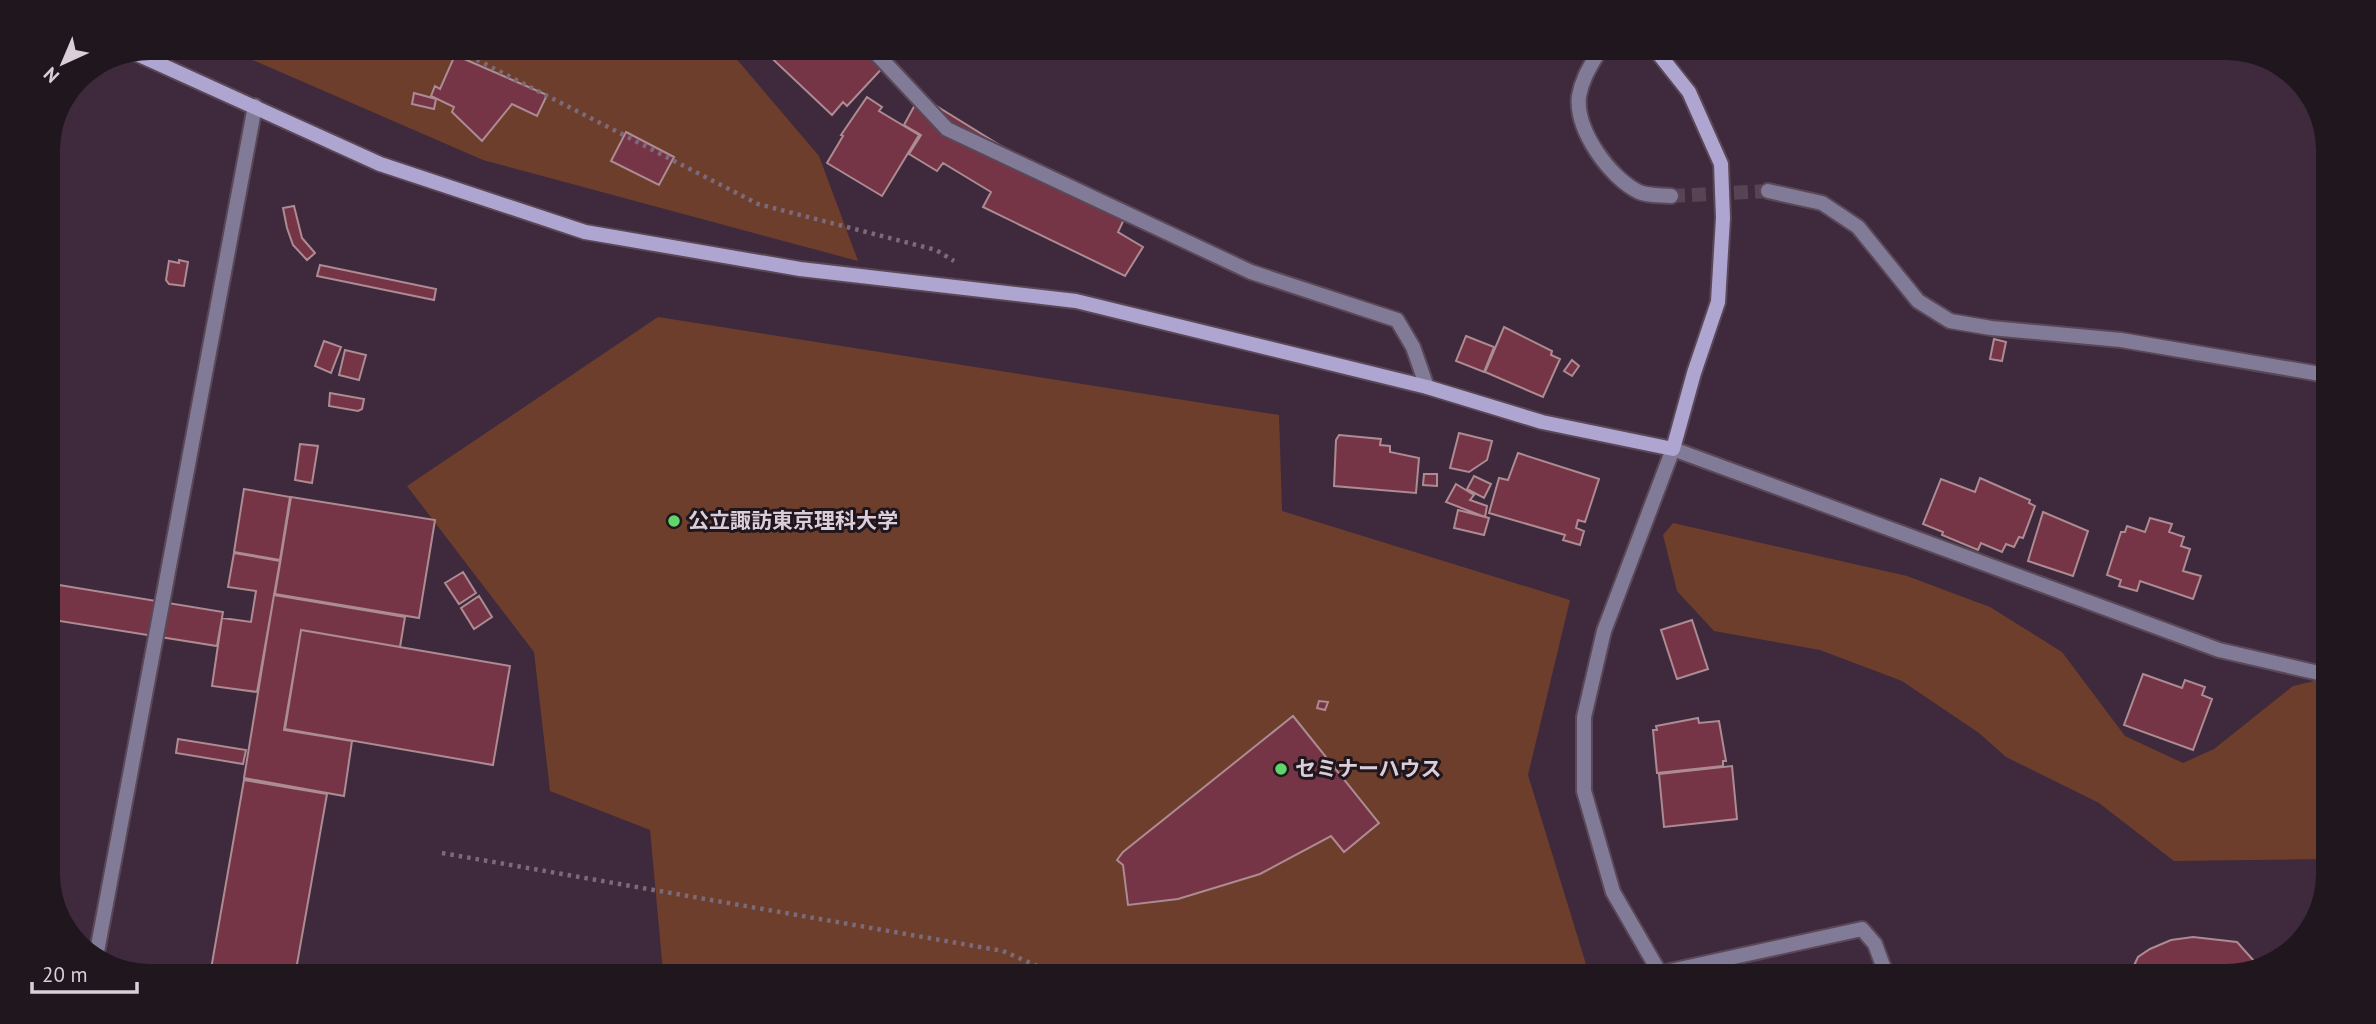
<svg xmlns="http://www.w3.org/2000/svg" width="2376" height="1024" viewBox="0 0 2376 1024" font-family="'PT Sans','Noto Sans JP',sans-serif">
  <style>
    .green { fill: #6e3e2c }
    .building { fill: #763546; stroke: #ad8b92; stroke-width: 2 }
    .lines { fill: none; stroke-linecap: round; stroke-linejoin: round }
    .street-tunnel { stroke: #564354; stroke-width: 14; stroke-dasharray: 14 7; stroke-linecap: butt }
    .lane-casing { stroke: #5a4858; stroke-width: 18 }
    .street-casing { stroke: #5a4858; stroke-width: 18 }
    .secondary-casing { stroke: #5a4858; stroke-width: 18 }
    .path { stroke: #7b6a79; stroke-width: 4.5; stroke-dasharray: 3.5 5; stroke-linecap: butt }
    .lane { stroke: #827b97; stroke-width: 14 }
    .street { stroke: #827b97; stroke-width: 14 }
    .secondary { stroke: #afa5d1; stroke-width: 14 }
    .poi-dot { fill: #61d46a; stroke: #1f161e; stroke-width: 2.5 }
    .labels { text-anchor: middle; stroke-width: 6; stroke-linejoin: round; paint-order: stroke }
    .poi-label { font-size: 21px; font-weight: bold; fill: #dbced9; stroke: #1f161e; text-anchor: start }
  </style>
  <rect width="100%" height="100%" fill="#3e2a3c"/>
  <path class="green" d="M225 48 728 49 819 156 858 261 483 160Z
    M658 317 1279 415 1282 511 1570 600 1528 775 1589 974 663 971 650 830 550 791 534 652 407 486Z
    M1673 523 1907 576 1990 607 2062 652 2125 736 2183 763 2214 749 2293 686 2323 679 2322 859 2174 861 2099 803 2006 757 1979 733 1902 681 1820 650 1714 631 1677 591 1663 535Z"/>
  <path class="building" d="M762 49 876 50 888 62 847 106 843 102 832 115Z
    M455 55 547 95 537 116 512 104 482 141 452 112 454 107 431 96 435 86 440 89Z
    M414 93 436 99 434 109 412 104Z
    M867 97 882 107 879 111 919 135 882 196 827 163 843 136 841 135Z
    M917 101 933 104 1076 192 1126 215 1118 232 1143 247 1125 276 983 207 991 192 943 163 937 171 909 154 921 135 904 125Z
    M626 132 674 157 659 185 611 161Z
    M47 153 56 155 47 204Z
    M294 206 302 238 315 253 307 260 293 245 287 228 283 208Z
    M179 260 188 262 184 286 169 284 166 280 169 261 179 263Z
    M320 265 436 289 434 300 317 276Z
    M1504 327 1552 351 1551 355 1560 359 1543 397 1485 372Z
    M1466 336 1494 347 1484 372 1456 361Z
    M1994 339 2006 342 2002 361 1990 359Z
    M324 341 341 347 331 373 315 366Z
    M345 350 366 355 359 380 339 375Z
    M1572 360 1579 366 1572 376 1564 371Z
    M330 393 364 399 362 409 358 411 329 406Z
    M1459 433 1492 441 1487 460 1469 472 1450 468Z
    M1339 435 1381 439 1380 445 1390 446V452L1419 458 1416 493 1334 486 1336 440Z
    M300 444 318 446 312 483 295 480Z
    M1518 453 1599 479 1585 522 1578 520 1576 528 1584 531 1580 545 1563 540 1565 535 1489 513 1499 478 1508 480Z
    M1424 474H1437V486L1423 485Z
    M1474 476 1491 484 1484 498 1467 489Z
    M1980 478 2030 500 2029 503 2035 506 2023 538 2019 537 2014 547 2006 544 2002 552 1981 543 1978 550 1942 535 1943 532 1923 524 1941 479 1975 492Z
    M1456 484 1474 495 1470 500 1487 506 1485 517 1446 502Z
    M244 489 290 497 280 560 234 552Z
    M291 497 435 520 419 618 275 594Z
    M1458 510 1489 518 1484 535 1454 528Z
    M2043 512 2088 531 2073 576 2028 561Z
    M2150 518 2172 524 2169 532 2184 537 2181 546 2190 549 2183 571 2201 576 2193 599 2140 581 2137 591 2119 586 2121 580 2107 575 2121 532H2125L2127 526 2145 532Z
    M234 553 280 561 257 692 212 686 222 618 251 622 256 591 228 587Z
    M463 572 476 593 459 604 445 583Z
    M47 583 223 612 217 646 47 619Z
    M274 595 405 617 400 647 301 630 284 730 352 741 344 796 244 778Z
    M479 596 492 617 474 629 461 608Z
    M1692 620 1708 669 1677 679 1661 630Z
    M301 630 510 666 493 765 285 729Z
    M2143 674 2182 688 2185 680 2205 687 2202 695 2212 699 2193 750 2124 725Z
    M1319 701 1328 702 1325 710 1317 708Z
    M1293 716 1379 823 1344 852 1331 836 1260 874 1178 899 1128 905 1123 865 1117 860 1123 852Z
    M1698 718 1699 723 1719 721 1726 761H1723V766L1657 773 1653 730H1657L1656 726Z
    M178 739 246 750 243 764 176 753Z
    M1732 766 1737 819 1664 827 1659 774Z
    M244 780 327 794 296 970 211 969Z
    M2193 937 2237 942 2254 961 2255 968 2226 977 2129 976 2138 957 2150 949 2171 940Z"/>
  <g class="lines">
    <path class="street-tunnel" d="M1671 196 1768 191"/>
    <defs>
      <path id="lane" d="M96 957 255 106"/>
      <path id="street" d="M873 50 947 129 1251 272 1397 320 1413 347 1427 387
        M1598 53C1590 67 1582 79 1579 96 1575 130 1610 178 1639 192 1648 196 1661 195 1671 196
        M1768 191 1822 203 1858 227 1918 301 1950 321 1991 328 2121 340 2326 375
        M1661 973 1862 929 1875 944 1886 974
        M1661 975 1613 892 1584 791V717L1604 631 1673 449 2219 650 2323 674"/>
      <path id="secondary" d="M135 53 380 164 585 232 800 269 1076 301 1427 387 1542 422 1673 449 1694 373 1718 302 1723 218 1721 164 1689 92 1658 53"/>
    </defs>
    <use href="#lane" class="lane-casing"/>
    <use href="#street" class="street-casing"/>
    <use href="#secondary" class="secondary-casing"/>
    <path class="path" d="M454 48 758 204 936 250 954 261
      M442 853 1003 951 1051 972"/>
    <use href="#lane" class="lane"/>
    <use href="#street" class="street"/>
    <use href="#secondary" class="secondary"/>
  </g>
  <g class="poi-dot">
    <circle cx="674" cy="521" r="7"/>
    <circle cx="1281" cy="769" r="7"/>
  </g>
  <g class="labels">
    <g class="poi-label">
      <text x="688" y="528">公立諏訪東京理科大学</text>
      <text x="1295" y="776">セミナーハウス</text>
    </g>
  </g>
  <path d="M0 0H2376V1024H0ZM150 60H2226A90 90 0 0 1 2316 150V874A90 90 0 0 1 2226 964H150A90 90 0 0 1 60 874V150A90 90 0 0 1 150 60Z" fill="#1f161e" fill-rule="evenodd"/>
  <g transform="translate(63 63) rotate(224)" stroke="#1f161e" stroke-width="5" paint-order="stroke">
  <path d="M0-5L12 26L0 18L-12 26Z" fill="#dbced9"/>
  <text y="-10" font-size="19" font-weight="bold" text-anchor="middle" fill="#dbced9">N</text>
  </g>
  <path d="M32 982v10h105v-10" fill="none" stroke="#dbced9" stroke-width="3.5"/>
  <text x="42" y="982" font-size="21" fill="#dbced9" stroke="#1f161e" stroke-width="5" paint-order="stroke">20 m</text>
</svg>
